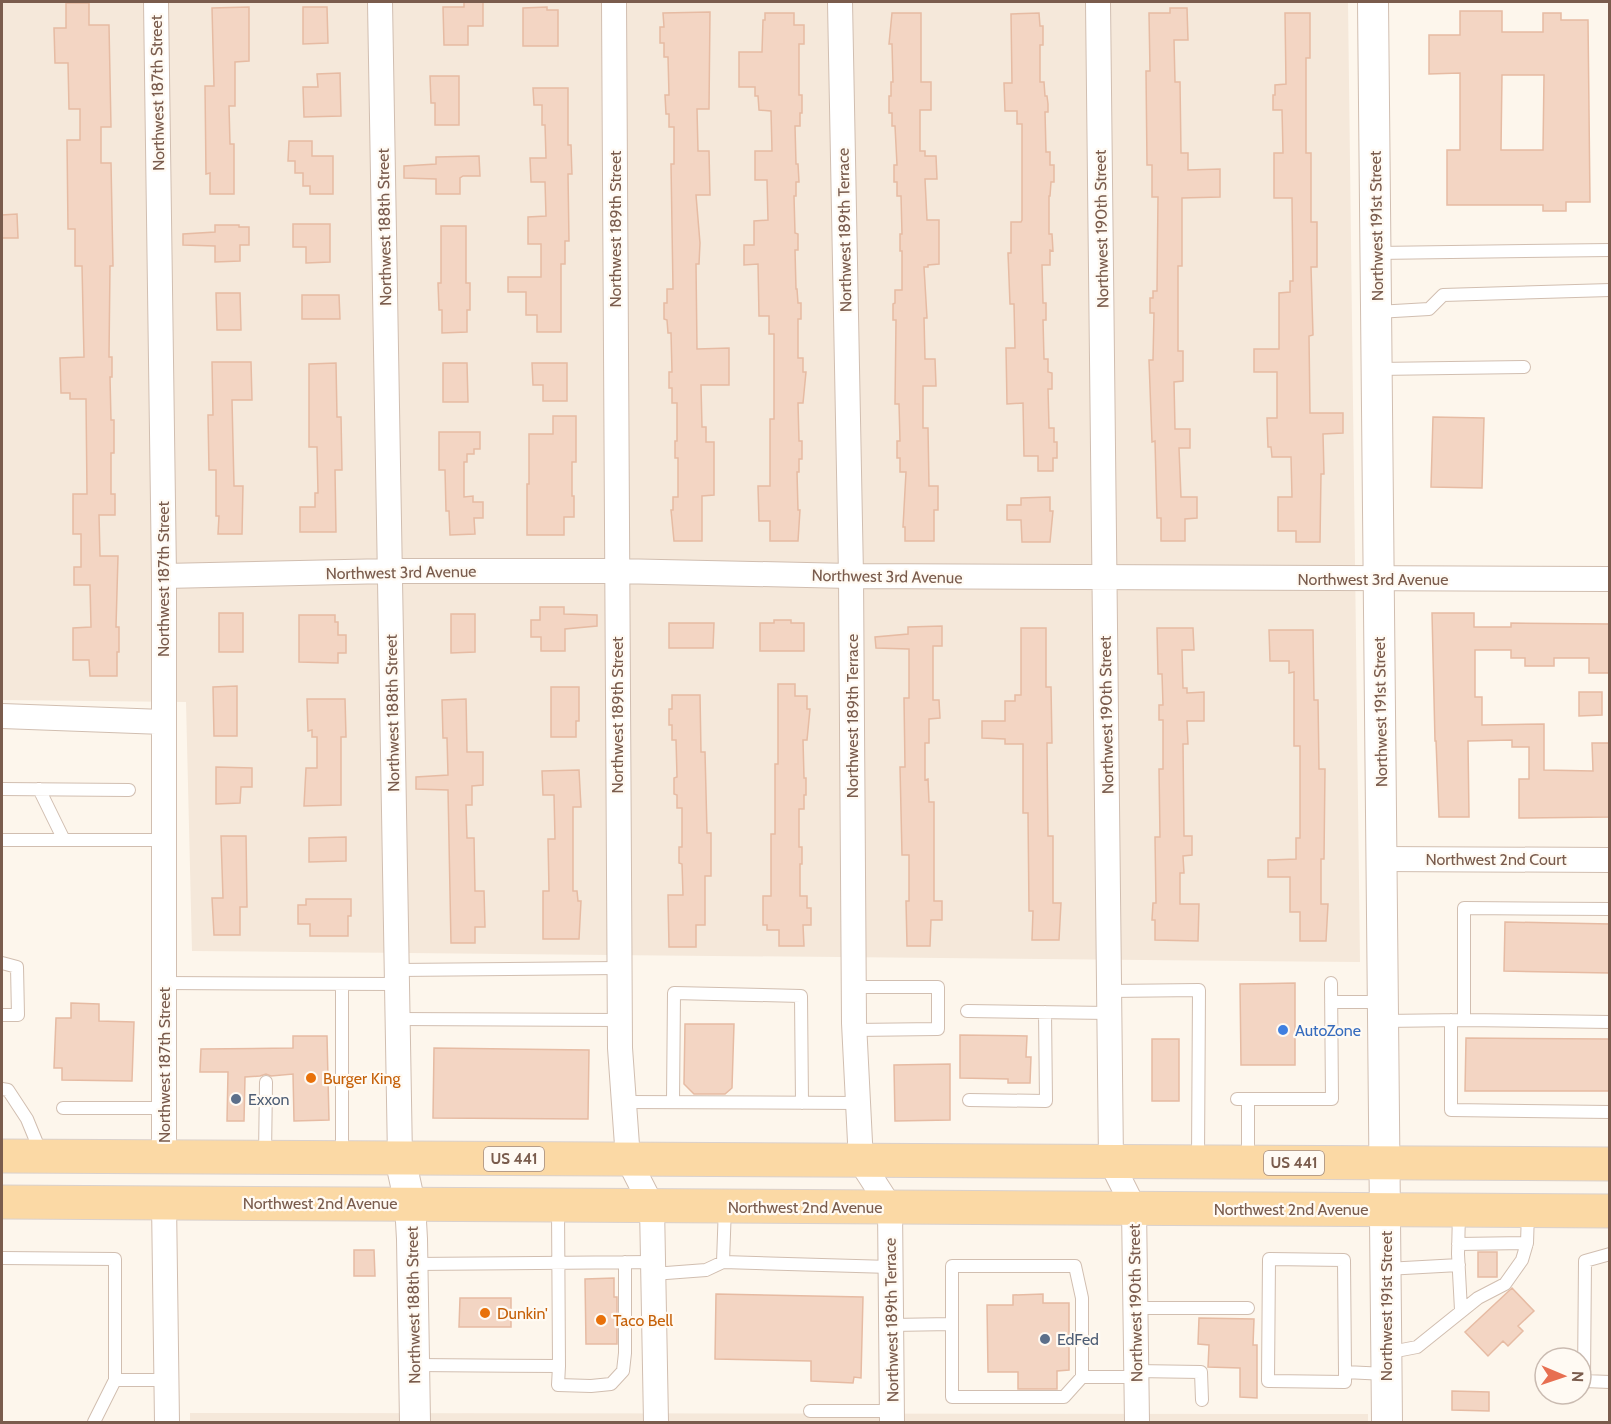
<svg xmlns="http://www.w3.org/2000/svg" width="1611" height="1424" viewBox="0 0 1611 1424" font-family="Cabin,sans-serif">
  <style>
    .residential { fill: #f5e8da }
    .building { fill: #f3d5c3; stroke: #e6bba3; stroke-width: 1.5; fill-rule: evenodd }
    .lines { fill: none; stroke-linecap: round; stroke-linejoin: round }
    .service-casing { stroke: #d1beb0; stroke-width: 14 }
    .minor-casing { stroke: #d1beb0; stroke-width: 26 }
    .tertiary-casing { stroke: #d1beb0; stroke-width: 32 }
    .primary-casing { stroke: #dad1cd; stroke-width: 35 }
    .service { stroke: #fff; stroke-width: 12 }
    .minor { stroke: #fff; stroke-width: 24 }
    .tertiary { stroke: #fff; stroke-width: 30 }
    .primary { stroke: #fbd9a5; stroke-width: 33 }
    .shop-dot { fill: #3f7fe0; stroke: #fffaf3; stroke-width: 2 }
    .food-dot { fill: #e8710a; stroke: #fffaf3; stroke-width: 2 }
    .service-dot { fill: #5c6f8a; stroke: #fffaf3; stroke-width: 2 }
    .labels { text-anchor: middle; stroke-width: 4.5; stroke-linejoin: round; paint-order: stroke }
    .shield { fill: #fffaf3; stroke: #a28b7f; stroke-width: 1.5 }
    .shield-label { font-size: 15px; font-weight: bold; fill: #7a5c4d }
    .street-label { font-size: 16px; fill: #7a5c4d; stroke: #fffaf3 }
    .shop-label { font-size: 16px; fill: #366cbe; stroke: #fffaf3; text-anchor: start }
    .food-label { font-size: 16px; fill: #c56008; stroke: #fffaf3; text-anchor: start }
    .service-label { font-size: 16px; fill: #4e5e75; stroke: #fffaf3; text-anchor: start }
  </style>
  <rect width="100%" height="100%" fill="#fdf6ec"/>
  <path class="residential" d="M2 2H1348L1360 962 192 951 186 702 2 700Z
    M190 1413 1368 1414V1422H190Z"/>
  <path class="building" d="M464 2H483V26H468V45H444L443 7H464Z
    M66 3H89V25H109L111 127H101V163H111L113 266H110L109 357H112V377H110L111 420H114V453H111V494H115V515H99L100 556H118L116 627H119V652H117V676H90L89 660H73V628L91 627 90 585H74V567H81V534H73V494H87L86 399H70V393H61L60 358 84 357 82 266H75V229H68L67 140H80V109H69L68 63H55L54 28H66Z
    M249 7V61L235 62V106H229L230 144H234V194H210V173L206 174 205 86H214L212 8Z
    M303 7H327L328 43 303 44Z
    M547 7V10H558V46H523V8Z
    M1170 8H1187L1188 40H1174L1175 82H1180L1181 153H1188V170L1220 169V197L1182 198V266H1178V351H1183V381L1174 382 1175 429H1190V448H1179L1181 497H1197V518L1185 519V541H1161V518H1157L1155 441 1152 442 1149 360H1153L1154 313H1150V298H1153V291H1157L1158 197H1152V165H1147L1146 71H1150L1149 13H1170Z
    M1460 11H1502V32H1543V13H1561V20H1588L1590 202H1566V211H1543V205H1447V150H1460V73L1429 74V35H1460ZM1502 75H1544L1543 150H1501Z
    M710 12 709 109H697L698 151H709L710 195H696L700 243 699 264H696L697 349 729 348V385H701L702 427H706V442H714V495L702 496V541H674L671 510H673V497H678V458H675V441H677V403H672V388H669V372H672L671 333H668L667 320 664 319V303H667V289H673L671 164H674V127H669V114H666L665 95H669L668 57H664V43H660V27H664L663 13Z
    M765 13H794V25H804V44H799V95H802V113H800V126H795L796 164H798L799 182H796V196H794L795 233 798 234V250H795L796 289H797L798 303H801V319H798V358H803V372H806L803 403H798L799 441H802V459H799V472H797L798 510H800L798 541H770V521H759L758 486H770V419H774V334H769V316H759L758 264 744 265V245H754V221L768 220 767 180H755V151H772L771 111 759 110 758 96H755V87H739V52H762L763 20H765Z
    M892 13H921V82H931V110H920V151H925V156H936L937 179H925L927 220H939V264L928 265V267H924L927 318H924L925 359H935L936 386H923V428H928L929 486H938V510H934V541H905V527H903L906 472H900V458H897V441H900L899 404H895L896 320H893V304L895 303V290H902V251H900V234H902L901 196H897V182H894V165H897L895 126H892V113H889V96H891V82H893L892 44H889Z
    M1039 13 1040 26H1043V45H1040V82H1044L1045 96H1047L1048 104V112H1045L1046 152H1050V165H1054V182H1051L1050 196H1049V234H1052L1053 251 1050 250V265H1042L1043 303H1046V320H1043L1044 359H1048V372L1052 373V389H1048L1049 428H1054V442H1057V458H1053V471H1038V456H1024L1023 403 1007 404 1006 348H1015L1014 304H1010L1008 253H1011V222H1021L1022 220V124H1017V111H1005L1004 83H1012L1011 14Z
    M1285 13H1310V58H1306V153H1311V222H1317V267H1311L1313 335 1309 336 1310 413H1343V433L1323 434 1324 474H1321L1320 542H1296V531H1278V497H1292L1291 457H1272L1271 447H1268L1267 418H1277V372H1254V349H1279V293L1290 292V281H1293L1292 198H1274V153H1283L1282 110H1273V95H1275V85L1286 84Z
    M340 73 341 116 304 117 303 87H318L317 74Z
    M430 76H459V125H435V103H431Z
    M533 88H568V145H571L572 174H568L569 241H565V264H561V332H537V315H526V292H508V277H541V244H528V217L546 216 545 182H531L530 158H546L545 125H542V105H534Z
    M289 141H312V156H333V194H310V186H303V173H295V161H288Z
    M479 156 480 176H463L460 178V194H436V179L404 178V166L436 164V157Z
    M17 214 18 238H2V215Z
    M293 224H330V262L306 263V247H293Z
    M215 225H239V227H249V245H240V261L215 262V246L183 245V234L215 232Z
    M441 226H466V283H470V310H467V332L442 333V310H439L438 283H441Z
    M216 293H240L241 330H217Z
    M302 295H339L340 319H302Z
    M212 362H251L252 400H232L234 486H243L242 534H218L219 516H216V470H209L208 415H213Z
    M336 363 337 417H341L342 470H335L336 532H300V507H315V493H318L317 447H309V364Z
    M443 363H467L468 402H443Z
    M532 363H567V401H543V385H533Z
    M553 416H576V462H572V496H574V517H564V535H527V484H529V434H553Z
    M1433 417 1484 418 1482 488 1431 487Z
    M439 432H480V449H474V454H467V462H464V497L473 496V502H483V518H474L475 534 450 535 449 511H446L445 470H439Z
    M1050 497V511H1053L1050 542H1022L1021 520H1007V505H1021V498Z
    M540 607H564V614L597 615V626L565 629V651H541V637H531V620H540Z
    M219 613H243V652H219Z
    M1432 613H1474V627H1511V623L1610 624V673H1589V658H1554V666H1525V658H1511V650H1475V697H1482V725L1544 724V770L1593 771 1592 743H1610V817L1519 818V779H1529V747H1512V740L1468 741 1469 817H1439L1436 741H1435Z
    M451 614H475V652L451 653Z
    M299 615H335V622H338V635H346V653H338V663L299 662Z
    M774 620H791V623H804V651H760V623H774Z
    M669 623H714L713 648H669Z
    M942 626V646H933V700H939L940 718 929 719V743H925V780L928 779 929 802H934V901H942V920H931L930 946H907L906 901H909V855H902L900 767H905L904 698H909V649L876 648 875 637 908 634V627Z
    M1021 628H1046V687H1051L1052 743H1047L1048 836H1053V903H1061L1059 940H1032L1033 911H1029L1028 813H1023V744H1005V739L982 738V721H1005V701H1015V695H1021Z
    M1157 628H1193L1194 650H1182L1183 688H1187V693L1204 692V721H1187L1188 744H1183L1184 836H1192V855L1183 856 1184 873H1180V904H1199L1198 941 1155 940V920H1152L1153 903H1156L1155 837H1160L1159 769H1163V720H1159V705H1163L1162 674H1158Z
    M1269 630H1313L1314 700H1318L1319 769H1325L1324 859H1321V904H1328L1326 941H1300V912H1290V877H1268V860L1296 859V838H1300V746H1294V672L1289 673V661H1270Z
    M778 684H795V696H807V709H810L807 740H803L804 778H806V795H804V809H799V847H802V864H800V896H807V908H811V925H803L804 946H779V930H767V925H763V896H771V834H775V764H778Z
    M237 686V736H214L213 687Z
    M551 687H579V721H576V737H551Z
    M1579 692H1602V715L1579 716Z
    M672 695H700L701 752H705L707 833H711V876H705V925H696V947H669L668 895H683L682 864 679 863V847H682V808H677V795L674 794V778L677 777 676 740H672V725H669V709H672Z
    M307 699H345L346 737H341V805L304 806 306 768H317V737H312V730L308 731Z
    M466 699 467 752H483V785L472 786V805H466L467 838H474L475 891H484L485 927H475V943H451L448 790 416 789V777L448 775 447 738H443L442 700Z
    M216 767 252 768V787H241L240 803 216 804Z
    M579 770 581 807H573V891H577L578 901H581L579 939H543V891H549L548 839H555L554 795H543L542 771Z
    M221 836H246L247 907H240V935H214L212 898H223Z
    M346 837V861L309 862V838Z
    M306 899H351V916H348V936H310V924H298V905H306Z
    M1505 922 1610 924V973L1504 971Z
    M1295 983V1065H1241L1240 984Z
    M71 1003 99 1004V1021L134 1022 132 1081 62 1080V1068H54L56 1018H71Z
    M685 1024H734L732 1088 725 1094H694L684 1084Z
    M960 1035 1027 1036 1026 1057H1031L1030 1083H1008V1079L960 1078Z
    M293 1036H327L329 1120 294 1121 293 1074 271 1076 266 1074 260 1076 245 1077 244 1121H227L228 1072H200L201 1049 293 1048Z
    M1466 1038 1610 1039V1091H1465Z
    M1152 1039H1179V1101H1152Z
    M434 1048 589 1050 588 1119 433 1118Z
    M950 1064V1120L895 1121 894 1065Z
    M354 1250H374L375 1276H354Z
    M1478 1252H1497V1277H1478Z
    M614 1278V1297H617V1344H586L585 1279Z
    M1512 1288 1534 1311 1518 1326 1523 1331 1508 1346 1503 1341 1488 1356 1465 1332Z
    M716 1294 863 1297 861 1378 854 1377 853 1383 811 1381V1361L715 1359Z
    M1043 1294V1303H1069V1370L1057 1371V1389H1018V1372H988L987 1305H1013V1295Z
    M460 1298H511V1327H459Z
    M1199 1318 1254 1319 1253 1345H1257V1398L1240 1397V1368L1208 1367 1209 1345 1198 1344Z
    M1452 1391 1489 1392V1411L1452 1410Z"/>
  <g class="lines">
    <defs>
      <path id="service" d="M1376 253 1610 250
        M1377 312 1429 309 1443 295 1610 290
        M1377 369 1524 367
        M2 789 129 790
        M39 789 64 840
        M2 840H163
        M2 963 17 967 18 1015H2
        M397 970 619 968
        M164 983 397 984
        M342 984V1156
        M854 987H938V1029L854 1030
        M1109 991 1199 990 1198 1160
        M1331 1002H1383
        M967 1011 1109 1013
        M397 1019 620 1020
        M1451 1020V1110L1610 1112
        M1464 1020 1610 1022
        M1383 1021 1464 1020V908L1610 909
        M2 1089 8 1090 27 1119 41 1153
        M1237 1099H1332L1331 983
        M969 1100 1046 1101 1045 1012
        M624 1102 859 1103
        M673 1102 674 993 801 996 802 1103
        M63 1108H164
        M265 1156 266 1082
        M1248 1161V1099
        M1459 1213 1458 1254 1461 1310
        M1458 1244 1527 1243
        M1610 1254 1585 1261 1584 1381 1610 1382
        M2 1258 115 1259V1380
        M723 1262 725 1206
        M413 1264 653 1262
        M1386 1269 1459 1265
        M653 1274 706 1270 723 1262 890 1267
        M1134 1308H1248
        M952 1324V1397H1064L1082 1377
        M891 1325 952 1324V1266H1075L1082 1298V1377H1136
        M1386 1353 1417 1347 1478 1298 1505 1284 1522 1260 1527 1243 1528 1212
        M415 1365 559 1366 558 1208
        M559 1366 558 1385 591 1386 611 1384 623 1371 625 1353V1262
        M1136 1371 1201 1372 1202 1400
        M1345 1372 1344 1260 1269 1259 1268 1381 1345 1382V1372L1386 1374
        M810 1411H892
        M94 1422 115 1380H166"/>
      <path id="minor" d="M156 2 164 576V1156
        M380 2 400 1158
        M614 2 620 1048 628 1159 652 1206 656 1422
        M840 2 851 576 854 1023 861 1162 890 1207 892 1422
        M1098 2 1111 1162 1134 1208 1137 1422
        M164 576 390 571H616L851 576 1610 579
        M2 716 163 722
        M1382 859 1610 860
        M164 1202 167 1422"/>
      <path id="tertiary" d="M1373 2 1387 1422
        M400 1158 410 1204 412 1239 415 1422"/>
      <path id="primary" d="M2 1156 1610 1164
        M2 1202 1610 1211"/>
    </defs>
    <use href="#service" class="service-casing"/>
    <use href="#minor" class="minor-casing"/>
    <use href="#tertiary" class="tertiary-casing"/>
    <use href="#primary" class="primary-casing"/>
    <use href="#service" class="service"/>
    <use href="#minor" class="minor"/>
    <use href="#tertiary" class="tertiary"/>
    <use href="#primary" class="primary"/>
  </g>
  <circle class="shop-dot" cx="1283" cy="1030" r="6"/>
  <g class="food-dot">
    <circle cx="311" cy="1078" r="6"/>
    <circle cx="485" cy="1313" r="6"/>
    <circle cx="601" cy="1320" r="6"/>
  </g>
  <g class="service-dot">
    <circle cx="236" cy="1099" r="6"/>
    <circle cx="1045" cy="1339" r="6"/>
  </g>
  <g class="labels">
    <g class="shield">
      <rect x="484" y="1147" width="60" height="24" rx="4.5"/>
      <rect x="1264" y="1151" width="60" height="24" rx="4.5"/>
    </g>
    <g class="shield-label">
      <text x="514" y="1164">US 441</text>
      <text x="1294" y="1168">US 441</text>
    </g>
    <g class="street-label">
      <text transform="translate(157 93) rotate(-91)" y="6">Northwest 187th Street</text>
      <text transform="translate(1376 226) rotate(-91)" y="6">Northwest 191st Street</text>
      <text transform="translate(384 227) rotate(-91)" y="6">Northwest 188th Street</text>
      <text transform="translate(615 229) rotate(-90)" y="6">Northwest 189th Street</text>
      <text transform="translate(1101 229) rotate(-91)" y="6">Northwest 190th Street</text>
      <text transform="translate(844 230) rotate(-91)" y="6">Northwest 189th Terrace</text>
      <text transform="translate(401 572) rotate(-1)" y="6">Northwest 3rd Avenue</text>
      <text transform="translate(887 576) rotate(1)" y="6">Northwest 3rd Avenue</text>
      <text transform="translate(163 579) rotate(-90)" y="6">Northwest 187th Street</text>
      <text x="1373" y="585">Northwest 3rd Avenue</text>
      <text transform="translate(1380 712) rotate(-91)" y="6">Northwest 191st Street</text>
      <text transform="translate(392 713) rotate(-91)" y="6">Northwest 188th Street</text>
      <text transform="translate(617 715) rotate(-90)" y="6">Northwest 189th Street</text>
      <text transform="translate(1106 715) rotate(-91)" y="6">Northwest 190th Street</text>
      <text transform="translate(852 716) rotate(-90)" y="6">Northwest 189th Terrace</text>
      <text x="1496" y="865">Northwest 2nd Court</text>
      <text transform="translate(164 1065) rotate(-90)" y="6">Northwest 187th Street</text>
      <text x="320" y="1209">Northwest 2nd Avenue</text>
      <text x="805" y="1213">Northwest 2nd Avenue</text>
      <text x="1291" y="1215">Northwest 2nd Avenue</text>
      <text transform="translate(1135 1303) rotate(-91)" y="6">Northwest 190th Street</text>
      <text transform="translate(413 1305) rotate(-91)" y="6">Northwest 188th Street</text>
      <text transform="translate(1386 1306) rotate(-90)" y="6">Northwest 191st Street</text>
      <text transform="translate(891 1320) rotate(-91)" y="6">Northwest 189th Terrace</text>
    </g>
    <g class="shop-label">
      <text x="1295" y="1036">AutoZone</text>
    </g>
    <g class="food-label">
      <text x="323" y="1084">Burger King</text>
      <text x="497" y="1319">Dunkin'</text>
      <text x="613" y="1326">Taco Bell</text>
    </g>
    <g class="service-label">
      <text x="248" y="1105">Exxon</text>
      <text x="1057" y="1345">EdFed</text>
    </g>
  </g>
  <rect width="1611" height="1424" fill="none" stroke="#7a5c4d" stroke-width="6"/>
  <g transform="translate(1563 1376) rotate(92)"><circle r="28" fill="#fffaf3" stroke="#cabbb1" stroke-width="1.5"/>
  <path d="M0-4.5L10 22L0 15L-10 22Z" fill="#e76f51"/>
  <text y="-9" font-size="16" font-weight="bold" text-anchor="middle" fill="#7a5c4d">N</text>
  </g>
</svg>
